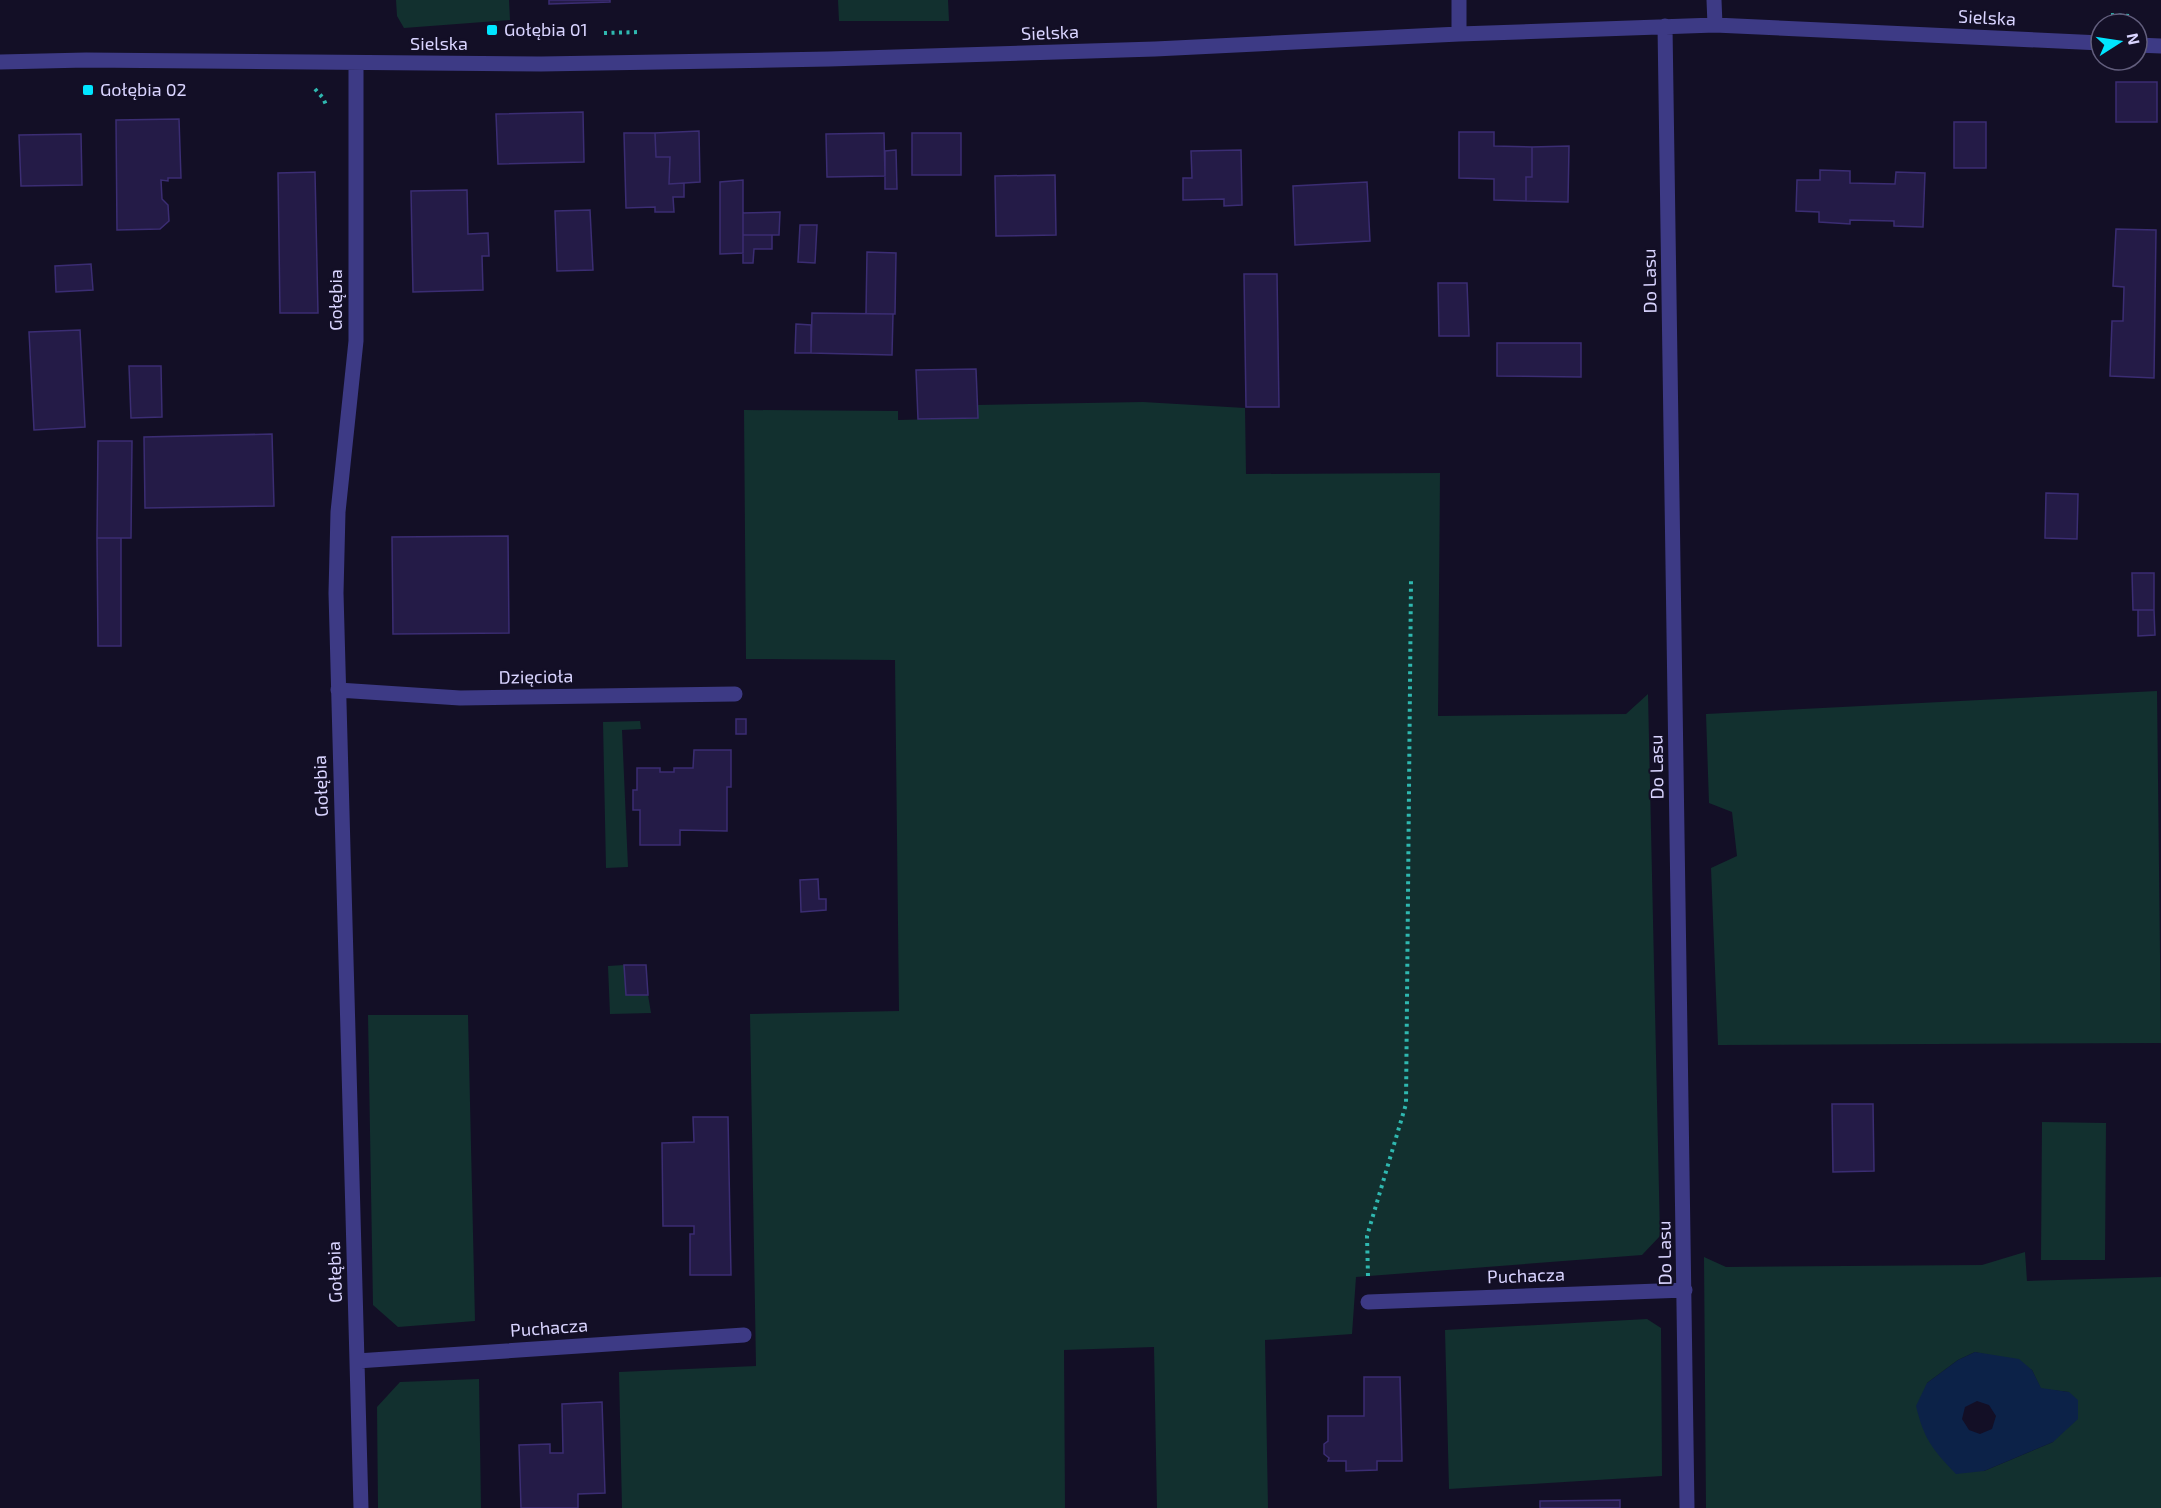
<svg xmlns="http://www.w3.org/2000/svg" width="2161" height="1508" viewBox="0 0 2161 1508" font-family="'Exo 2',sans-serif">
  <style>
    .green { fill: #12302f; fill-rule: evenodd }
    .water { fill: #0c2248; fill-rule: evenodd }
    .building { fill: #241b47; stroke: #3b2d73; stroke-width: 1.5 }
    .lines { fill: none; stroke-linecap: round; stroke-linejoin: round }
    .path { stroke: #2fb8b0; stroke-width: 4; stroke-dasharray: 3 4.5; stroke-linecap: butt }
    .minor { stroke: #3d3a85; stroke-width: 15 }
    .poi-dot { fill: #00e5ff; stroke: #130f26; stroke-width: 2 }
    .labels { text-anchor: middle; stroke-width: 4.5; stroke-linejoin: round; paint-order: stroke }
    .street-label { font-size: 18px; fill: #d9d4ff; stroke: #130f26 }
    .poi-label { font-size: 18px; fill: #d9d4ff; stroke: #130f26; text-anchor: start }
  </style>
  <rect width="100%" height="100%" fill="#130f26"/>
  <path class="green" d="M396 0H509L510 20 404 28 397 16Z
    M838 0H948L949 21H839Z
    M1143 402 1245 408 1246 474 1440 473 1438 716 1626 714 1648 694 1660 1236 1642 1255 1356 1277 1352 1334 1265 1340 1268 1508H1157L1154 1347 1064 1350 1065 1508H622L619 1372 756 1366 750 1014 899 1011 895 660 746 659 744 410 898 411V420L977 418V405Z
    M2157 691 2161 1043 1718 1045 1711 868 1737 856 1732 812 1709 803 1706 714Z
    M640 721 641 729 622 730 628 867 606 868 603 722Z
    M624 965 626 995H648L651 1013 610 1014 608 966Z
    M368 1015H468L475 1321 398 1327 373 1305Z
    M2042 1122 2106 1123 2105 1260H2041Z
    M2025 1252 2027 1281 2161 1277V1508H1706L1704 1257 1726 1267 1982 1265ZM1975 1352 1993 1356 2032 1370 2041 1389 2069 1392 2053 1442 1984 1471 1927 1383 1958 1360Z
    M1647 1319 1661 1328 1662 1476 1449 1489 1445 1330Z
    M479 1379 481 1508H378L377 1407 400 1382Z"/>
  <path class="water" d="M1975 1352 2019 1359 2032 1370 2041 1388 2069 1392 2078 1400V1419L2053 1442 1984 1471 1956 1474C1932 1449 1924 1439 1916 1406L1927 1383 1958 1360ZM1977 1401 1989 1405 1996 1416 1992 1429 1980 1434 1969 1430 1962 1419 1965 1407Z"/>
  <path class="building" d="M549 0H610V2L549 4Z
    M2116 82H2157V122H2116Z
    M583 112 584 162 498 164 496 114Z
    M179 119 181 178H168V181L161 180 162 199 168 205 169 221 160 229 117 230 116 120Z
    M1954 122H1986V168H1954Z
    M699 131 700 182 669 184 670 157H656L655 133Z
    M1459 132H1494V146L1532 147V177H1526V201L1494 200V179L1459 178Z
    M624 133H655L656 157H670L669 184 684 183V197H673L674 212H655V207L626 208Z
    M884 133 885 176 827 177 826 134Z
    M912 133H961V175H912Z
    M81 134 82 185 21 186 19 135Z
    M1569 146 1568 202 1526 201V177H1532V147Z
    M896 150 897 189H885V151Z
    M1241 150 1242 205 1224 206V199L1183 200V178H1192L1191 151Z
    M1820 170 1850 171V183L1895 184 1896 172 1925 173 1923 227 1894 226V221L1850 220V224L1819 222V212L1796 211 1797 180H1820Z
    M315 172 318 313H280L278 173Z
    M1055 175 1056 235 996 236 995 176Z
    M743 180V253L720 254V182Z
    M1367 182 1370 241 1295 245 1293 186Z
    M467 190 468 234 488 233 489 256H482L483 290 413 292 411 191Z
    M590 210 593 270 557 271 555 211Z
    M780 212 779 235H743V213Z
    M800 225H817L815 263 798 262Z
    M2116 229 2156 230 2154 378 2110 376 2112 321H2123L2124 287 2113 286Z
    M743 235H772V249H754L753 263H743Z
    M867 252 896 253 895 314H866Z
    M91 264 93 290 56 292 55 266Z
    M1244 274H1277L1279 407H1246Z
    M1438 283H1467L1469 336H1439Z
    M812 313 893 314 892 355 811 353Z
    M796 324 811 325V353H795Z
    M80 330 85 427 34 430 29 332Z
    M1497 343H1581V377L1497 376Z
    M129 366H161L162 417 131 418Z
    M976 369 978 418 918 419 916 370Z
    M272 434 274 506 145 508 144 437Z
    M98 441H132L131 538H97Z
    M2046 493 2078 494 2077 539 2045 538Z
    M508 536 509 633 393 634 392 537Z
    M97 538H121V646H98Z
    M2132 573H2154V610H2133Z
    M2138 610H2154L2155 635 2138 636Z
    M736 719H746V734H736Z
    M694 750H731V787H727V831L680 830V845H640V810H633V790H637V768H660V772H674V768H693Z
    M818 879 819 899H826V910L801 912 800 880Z
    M624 965H646L648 995H626Z
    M1832 1104H1873L1874 1171 1833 1172Z
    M693 1117H728L731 1275H690V1234H694V1226H663L662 1143 694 1142Z
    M1364 1377H1400L1402 1461H1377V1470L1346 1471V1461H1328L1329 1458 1324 1454V1444L1328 1441V1416H1364Z
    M602 1402 605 1493 578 1494V1508H521L519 1445 550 1444V1453H563L562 1404Z
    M1620 1500V1508H1540V1501Z"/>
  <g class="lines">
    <path class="path" d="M2111 15 2130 16
      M604 33 641 32
      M315 89 323 98 327 107
      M1368 1276 1367 1236 1406 1104 1411 580"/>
    <path class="minor" d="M1459 0V34
      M1714 0 1715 25
      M1665 26 1687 1508
      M2137 45 2161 46
      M0 62 86 60 541 64 829 59 1155 49 1459 34 1715 25 2101 43
      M356 63V341L338 512 336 593 361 1508
      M338 690 460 698 735 694
      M1368 1302 1685 1290
      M357 1361 744 1335"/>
  </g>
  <g class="poi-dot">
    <rect x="486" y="24" width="12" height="12" rx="3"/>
    <rect x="82" y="84" width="12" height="12" rx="3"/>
  </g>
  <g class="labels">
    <g class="street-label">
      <text transform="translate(1987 18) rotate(3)" y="6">Sielska</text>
      <text transform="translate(1050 33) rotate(-2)" y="6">Sielska</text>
      <text x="439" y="50">Sielska</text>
      <text transform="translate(1650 281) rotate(-91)" y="6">Do Lasu</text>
      <text transform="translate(336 300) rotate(-90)" y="6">Gołębia</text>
      <text transform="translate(536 677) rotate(-1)" y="6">Dzięcioła</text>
      <text transform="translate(1657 767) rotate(-91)" y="6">Do Lasu</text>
      <text transform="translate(321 786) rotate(-92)" y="6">Gołębia</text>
      <text transform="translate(1665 1253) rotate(-91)" y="6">Do Lasu</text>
      <text transform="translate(335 1272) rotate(-92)" y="6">Gołębia</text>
      <text transform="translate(1526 1276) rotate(-2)" y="6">Puchacza</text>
      <text transform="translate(549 1328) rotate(-4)" y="6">Puchacza</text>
    </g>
    <g class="poi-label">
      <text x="504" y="36">Gołębia 01</text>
      <text x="100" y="96">Gołębia 02</text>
    </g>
  </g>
  <g transform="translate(2119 42) rotate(78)"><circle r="28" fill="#130f26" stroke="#625e7d" stroke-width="1.5"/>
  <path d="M0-4.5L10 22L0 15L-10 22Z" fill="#00e5ff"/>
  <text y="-9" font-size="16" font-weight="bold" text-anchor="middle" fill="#d9d4ff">N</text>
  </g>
</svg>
